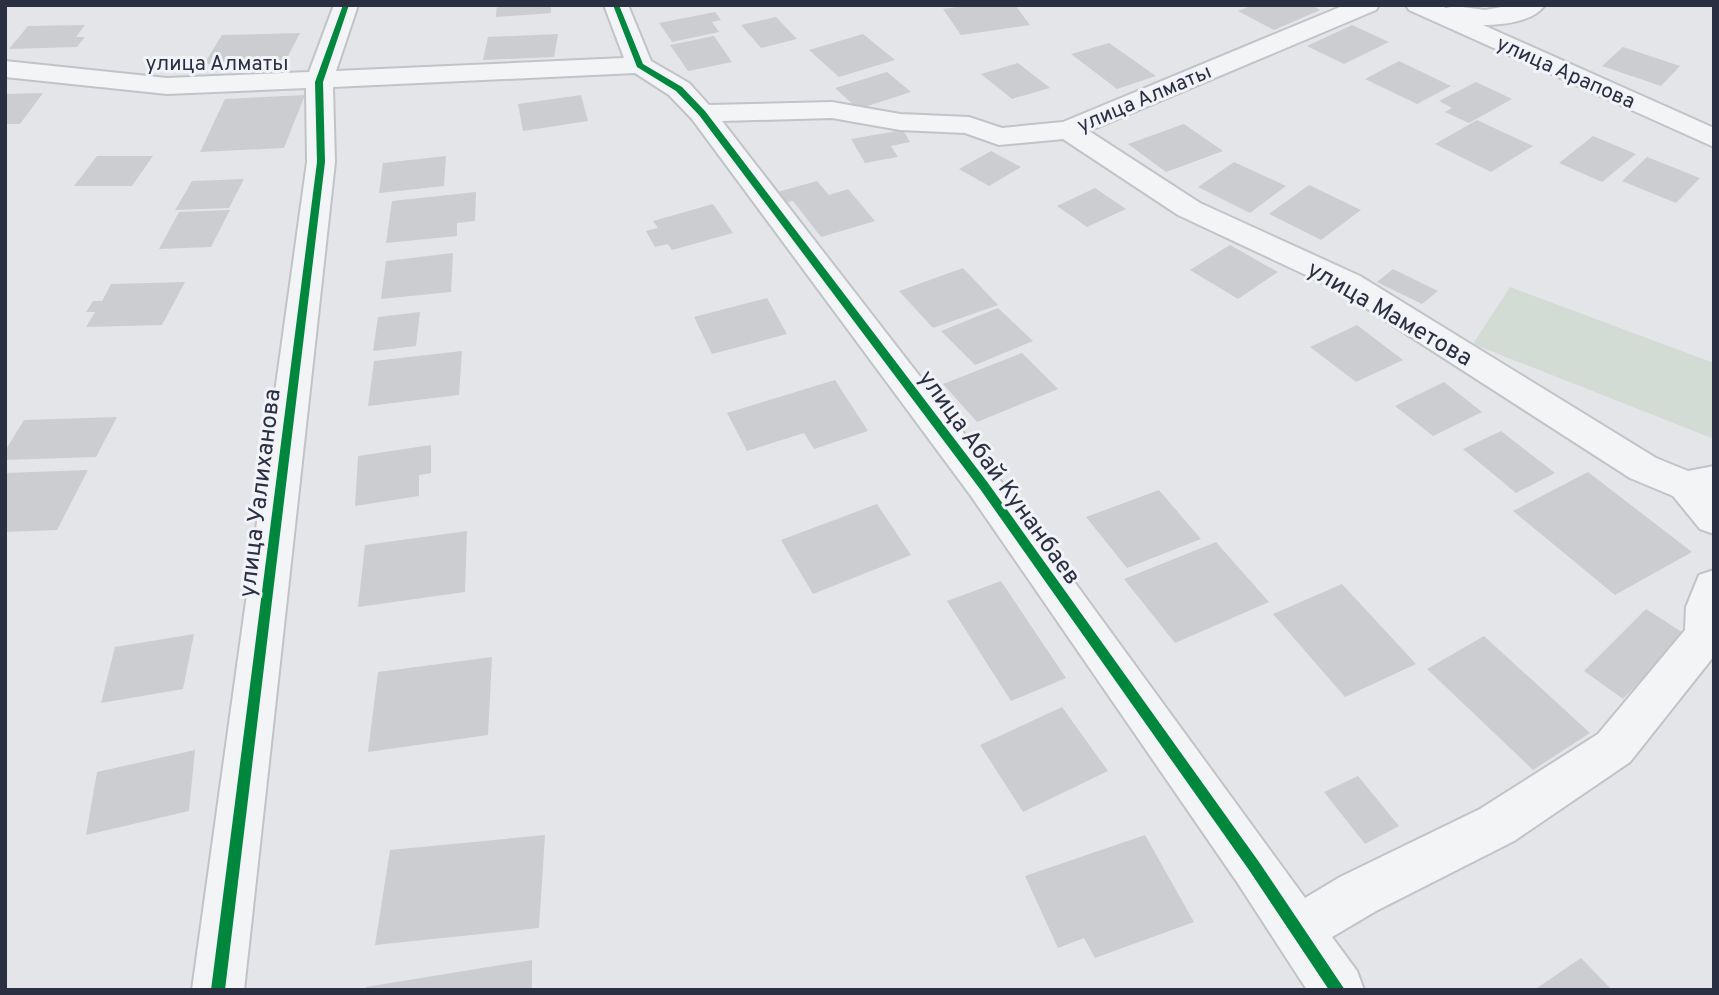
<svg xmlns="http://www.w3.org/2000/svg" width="1719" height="995" viewBox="0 0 1719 995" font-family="Overpass,sans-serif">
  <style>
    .green { fill: #d3dcd4 }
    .building { fill: #cccdd0 }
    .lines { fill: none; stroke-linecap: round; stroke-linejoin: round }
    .street-casing { stroke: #c2c3c6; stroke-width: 4 }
    .street { fill: #f3f4f6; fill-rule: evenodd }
    .cycleway-casing { stroke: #f2f3f8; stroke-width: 5 }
    .cycleway { fill: #00873e; fill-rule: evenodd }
    .labels { text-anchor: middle; stroke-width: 6; stroke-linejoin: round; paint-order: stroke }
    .far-street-label { font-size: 21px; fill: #2a2f42; stroke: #f2f3f8 }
    .street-label { font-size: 24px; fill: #2a2f42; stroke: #f2f3f8 }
  </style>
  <rect width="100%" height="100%" fill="#e4e5e8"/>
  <path class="green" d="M1510 287 1714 363V439L1473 344Z"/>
  <path class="building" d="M497 5H551V13L496 17Z
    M970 5H1015L1030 25 961 35 943 9Z
    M1245 5H1311L1320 10 1274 30 1238 11 1248 7Z
    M715 12 721 20 712 22 719 32 672 42 659 23Z
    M776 17 797 39 761 48 741 25Z
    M85 25 76 37H85L77 47 9 49 28 26Z
    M1352 25 1389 42 1344 64 1307 46Z
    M300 33 285 62 204 64 222 35Z
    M558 34 554 57 483 60 488 37Z
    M863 34 895 60 839 77 809 50Z
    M714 36 732 62 688 71 670 45Z
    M1109 43 1156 76 1117 89 1071 54Z
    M1623 47 1680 66 1661 86 1602 66Z
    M1399 61 1451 86 1417 104 1365 79Z
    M1018 63 1050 88 1012 99 981 74Z
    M887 72 911 92 858 109 835 88Z
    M1476 82 1512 99 1469 123 1445 112 1452 108 1439 101Z
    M43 93 20 124H5V94Z
    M305 95 284 148 200 152 225 99Z
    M581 95 588 121 523 131 518 104Z
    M1477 120 1533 146 1491 172 1435 144Z
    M1184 124 1223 151 1166 172 1128 144Z
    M903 130 910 142 891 146 898 157 865 163 851 139Z
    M1593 136 1636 154 1602 182 1559 163Z
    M991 151 1021 167 989 186 959 169Z
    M97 156H153L132 186H74Z
    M446 156 444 186 379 193 383 163Z
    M1647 157 1700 178 1676 203 1622 181Z
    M1234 162 1286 186 1250 213 1198 187Z
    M244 179 229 208 175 210 192 181Z
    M817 181 829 195 848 189 875 221 821 237 793 201 782 204 774 193Z
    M1309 185 1361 210 1321 240 1269 214Z
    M1095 188 1126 209 1087 227 1057 206Z
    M476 192 475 221 457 223V236L386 243 392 201Z
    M713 204 733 233 672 250 668 244 655 247 646 231 658 228 653 221Z
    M230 210 211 247 159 249 179 212Z
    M1230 245 1278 272 1238 299 1190 270Z
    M453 253 451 292 381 299 386 261Z
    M963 268 998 305 933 328 899 291Z
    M1393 269 1438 291 1422 304 1377 282Z
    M185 282 162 325 86 327 95 312H86L93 301H102L111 284Z
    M767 298 787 334 712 354 694 317Z
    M998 308 1033 341 975 365 941 331Z
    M420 312 416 346 373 351 378 317Z
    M1357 325 1403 360 1356 382 1310 347Z
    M462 351 459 395 368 406 374 361Z
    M1022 353 1058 389 977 422 943 384Z
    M835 380 868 431 814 449 804 433 747 451 727 413Z
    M1444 382 1482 412 1433 436 1395 406Z
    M117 417 96 457 5 460V451L24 420Z
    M1501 431 1555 473 1516 493 1463 449Z
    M431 445V473L419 475V496L355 506 358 456Z
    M88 470 57 530 5 532V473Z
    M1588 472 1692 552 1615 595 1513 511Z
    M1159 490 1201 539 1127 568 1086 517Z
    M877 504 911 555 813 594 781 540Z
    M467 531 465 592 358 607 365 545Z
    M1216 542 1269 602 1175 643 1124 579Z
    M1001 581 1066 678 1011 701 947 601Z
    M1342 584 1416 664 1345 697 1273 614Z
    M1646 609 1685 634 1623 699 1584 671Z
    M194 634 183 689 101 703 115 647Z
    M1484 636 1590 733 1533 770 1427 669Z
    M492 657 488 735 368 752 378 672Z
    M1062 707 1108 771 1023 812 980 745Z
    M195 750 189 811 86 835 97 772Z
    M1358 776 1399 826 1365 844 1324 792Z
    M545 835 539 928 375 945 390 850Z
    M1145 835 1194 922 1095 958 1084 938 1058 948 1025 876Z
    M1581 958 1612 990H1534Z
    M532 960V990H366V987Z"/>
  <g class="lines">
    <defs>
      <path id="street" d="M334 5H358L336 71 624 58 604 5H628L651 61 689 83 709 105 832 102 900 114 969 117 1002 128 1063 122 1345 5H1379L1376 10 1089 131 1200 203 1360 276 1656 458 1688 471 1714 466V534L1700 529 1673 496 1630 478 1338 290 1178 215 1063 139 999 145 965 133 900 130 832 118 722 121 997 476 1305 898 1340 877 1480 809 1598 734 1685 630 1686 607 1699 575 1714 570V656L1630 762 1514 841 1376 911 1332 937 1357 971 1364 990H1307L1237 882 971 496 692 119 669 95 635 73 333 87 335 162 244 990H192L307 162 306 88 167 94 5 77V61L167 78 309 72Z
        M1406 5H1439L1446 8 1455 6 1485 10 1513 5H1545C1533 22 1502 25 1483 25L1714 128V147L1409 10Z"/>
    </defs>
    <use href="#street" class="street-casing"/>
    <use href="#street" class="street"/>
    <defs>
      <path id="cycleway" d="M343 5H349L323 82 325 162 225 990H211L317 162 315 82Z
        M613 5H619L643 64 682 87 705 111 988 483 1259 862 1345 990H1329L1249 870 980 489 699 115 676 91 637 67Z"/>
    </defs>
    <use href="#cycleway" class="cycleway-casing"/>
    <use href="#cycleway" class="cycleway"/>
  </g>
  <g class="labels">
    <g class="far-street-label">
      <text x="217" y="70">улица Алматы</text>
      <text transform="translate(1566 72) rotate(24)" y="7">улица Арапова</text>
      <text transform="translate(1144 98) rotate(-23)" y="7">улица Алматы</text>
    </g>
    <g class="street-label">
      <text transform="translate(1390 313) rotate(30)" y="8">улица Маметова</text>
      <text transform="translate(1000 477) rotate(54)" y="8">улица Абай Кунанбаев</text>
      <text transform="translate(259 493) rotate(-83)" y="8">улица Уалиханова</text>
    </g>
  </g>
  <rect width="1719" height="995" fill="none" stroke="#2a2f42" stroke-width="14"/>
</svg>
